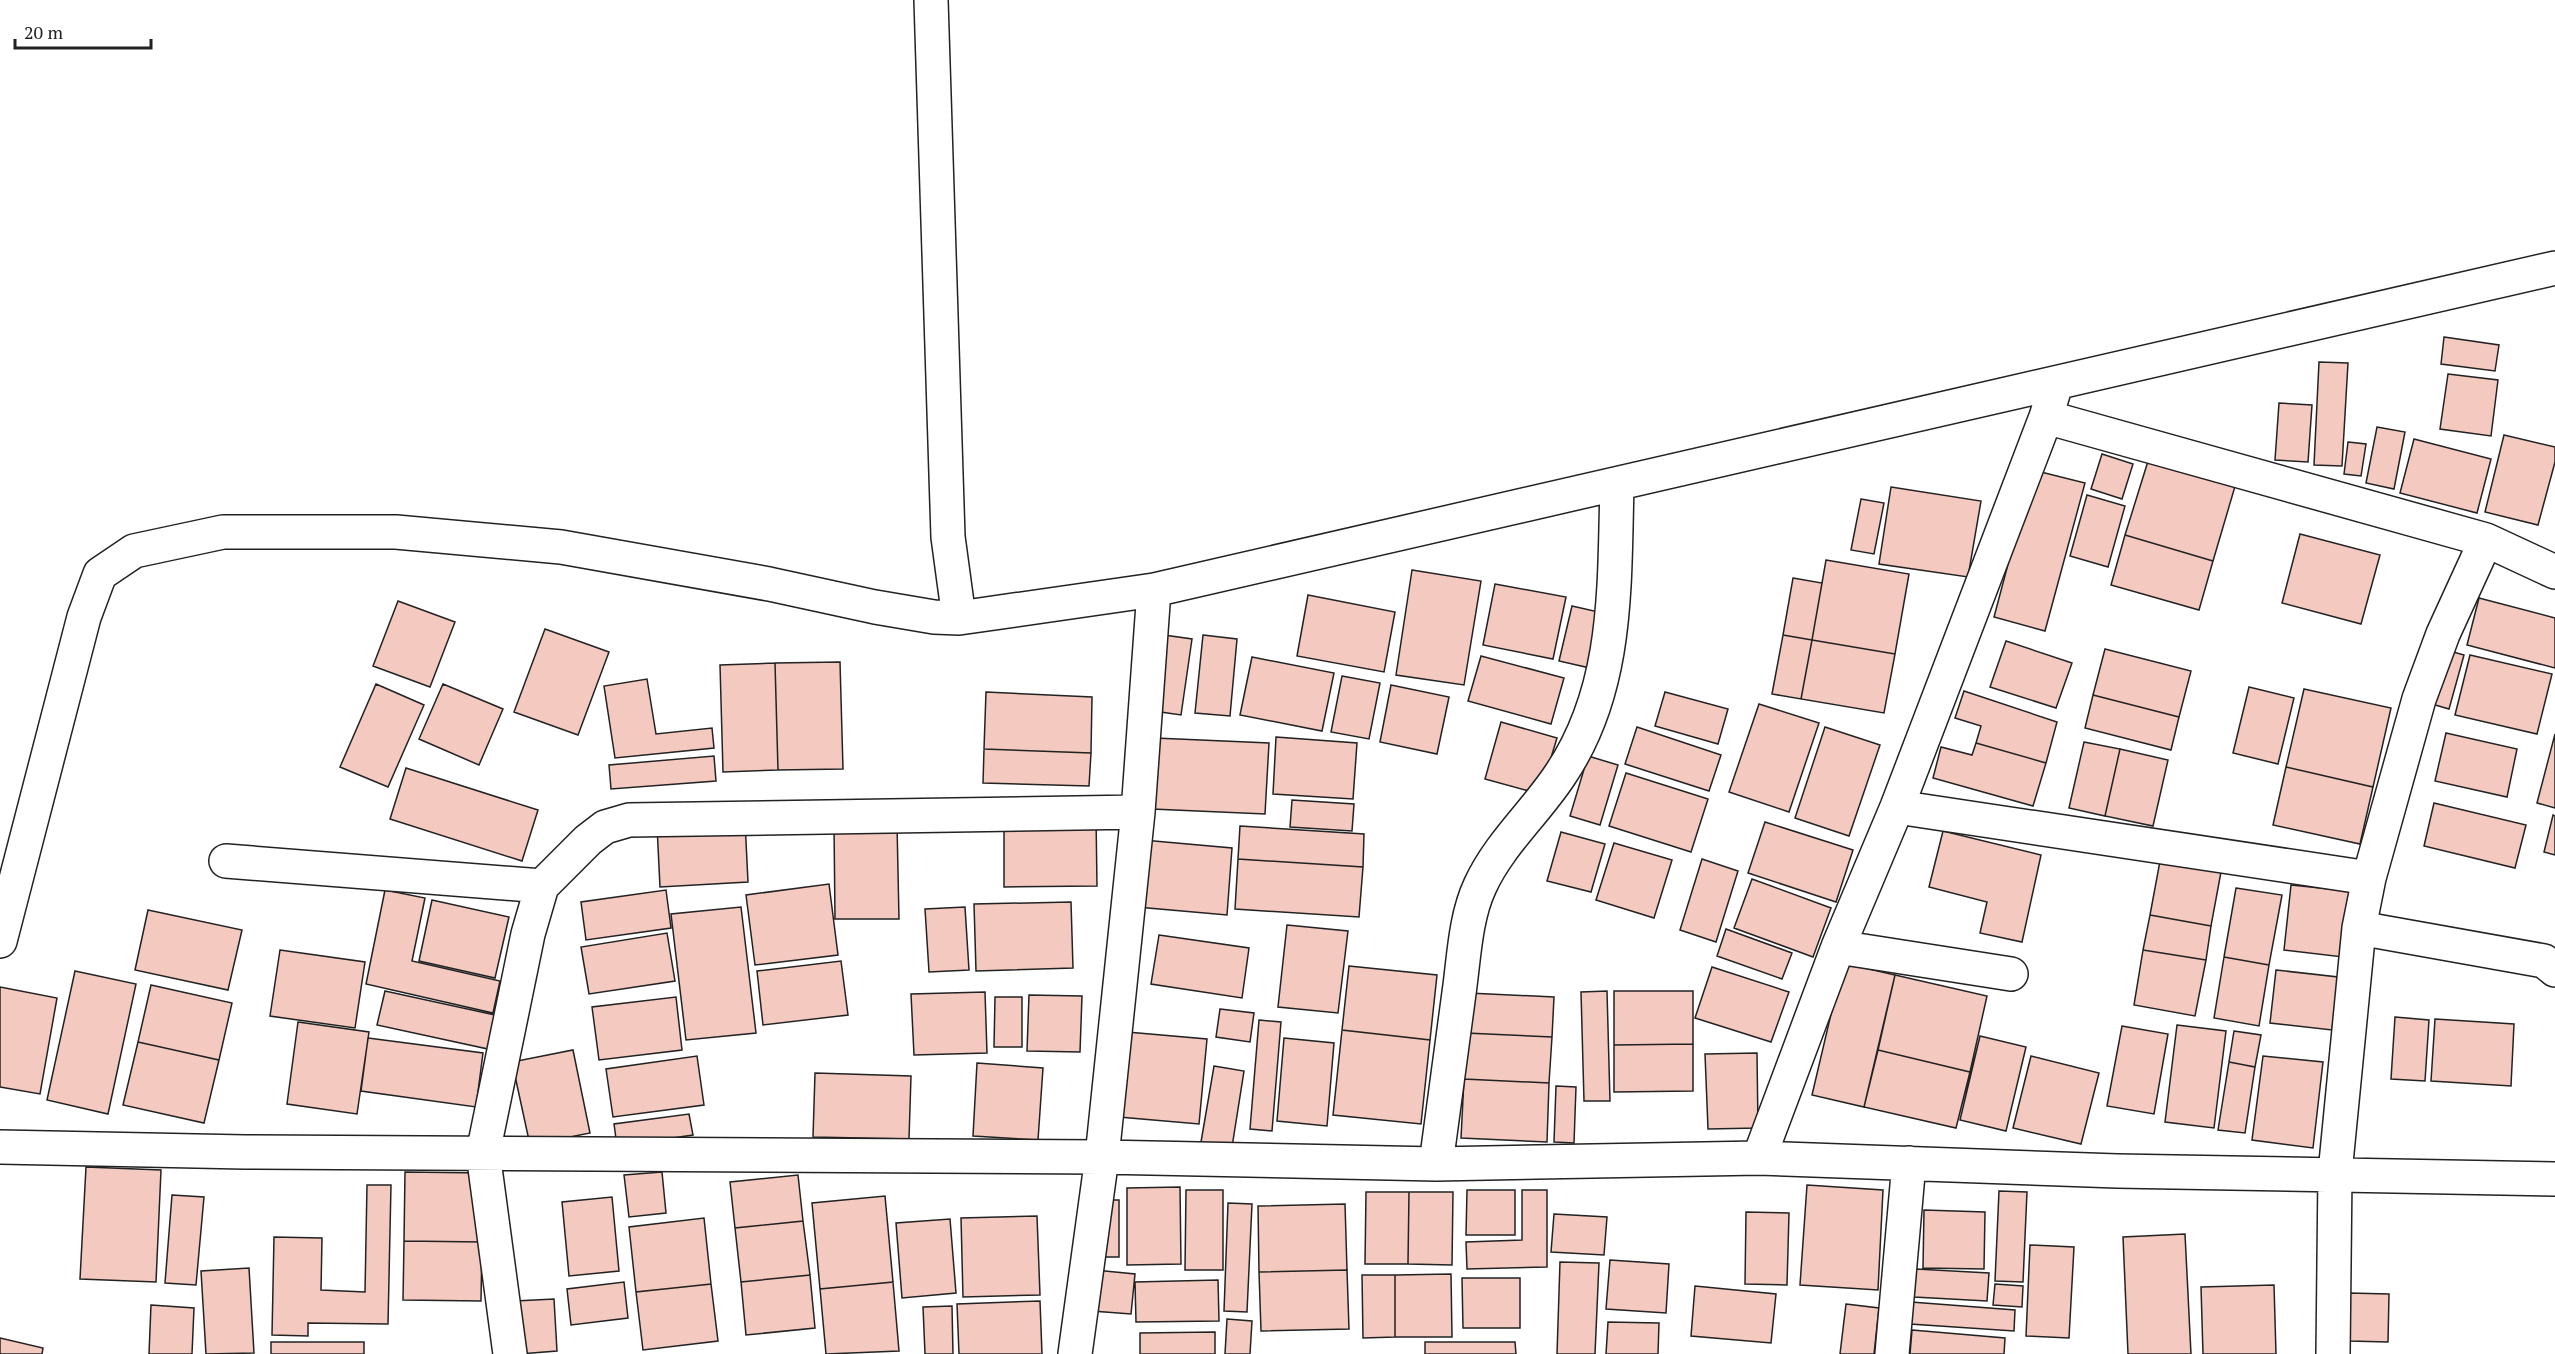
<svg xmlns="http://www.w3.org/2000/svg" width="2555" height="1354" viewBox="0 0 2555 1354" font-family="'PT Serif',serif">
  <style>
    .building { fill: #f3c9c0; stroke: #222; stroke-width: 1.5 }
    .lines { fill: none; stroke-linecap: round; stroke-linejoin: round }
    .minor-casing { stroke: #222; stroke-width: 36 }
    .minor { stroke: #fff; stroke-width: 33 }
  </style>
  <rect width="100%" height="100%" fill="#fff"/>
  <path class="building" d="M2444 337 2499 345 2495 371 2441 364Z
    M2319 362 2348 363 2342 466 2314 465Z
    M2448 374 2498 380 2491 436 2440 429Z
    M2279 403 2312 405 2308 462 2275 460Z
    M2377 427 2405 432 2394 489 2366 483Z
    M2504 435 2555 447V462L2538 525 2485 512Z
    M2414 439 2491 459 2477 513 2400 493Z
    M2348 442 2366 444 2361 476 2344 474Z
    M2102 454 2133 464 2122 499 2091 489Z
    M2149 458 2236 483 2213 561 2125 535Z
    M2033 470 2085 483 2045 631 1994 617Z
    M1891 487 1981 501 1968 577 1879 564Z
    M2087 495 2125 506 2108 567 2070 556Z
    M1861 499 1884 503 1874 554 1851 550Z
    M2300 534 2380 555 2361 624 2282 603Z
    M2125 535 2213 561 2199 610 2111 585Z
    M1826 560 1909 574 1895 654 1812 640Z
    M1412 570 1481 581 1464 685 1396 675Z
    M1793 578 1822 583 1812 640 1783 635Z
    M1495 584 1566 597 1553 659 1483 645Z
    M1308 595 1395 612 1384 672 1297 656Z
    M2479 598 2555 618V668L2467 645Z
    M398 601 455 622 430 687 373 666Z
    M1572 606 1603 613 1590 668 1559 661Z
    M545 629 609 652 578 735 514 712Z
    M1157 634 1192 639 1181 715 1147 710Z
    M1203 635 1237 639 1230 716 1195 713Z
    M1783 635 1812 640 1801 699 1772 694Z
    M1812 640 1895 654 1884 713 1801 699Z
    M2006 641 2072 663 2056 708 1990 687Z
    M2439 648 2464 655 2449 709 2425 702Z
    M2105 649 2191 671 2179 717 2093 695Z
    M2470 655 2552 674 2537 734 2455 715Z
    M1481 656 1564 678 1551 724 1468 701Z
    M1252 657 1334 673 1322 731 1240 715Z
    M840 662 843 769 778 770 775 663Z
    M775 663 778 770 723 772 720 665Z
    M1342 676 1380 683 1369 739 1331 732Z
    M647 679 656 734 712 728 714 748 615 758 604 686Z
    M376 684 424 705 388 787 340 767Z
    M443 684 503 709 479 765 419 739Z
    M1391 685 1449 697 1437 754 1380 742Z
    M2249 687 2294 698 2278 764 2233 753Z
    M2304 689 2391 708 2373 787 2286 767Z
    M1964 691 2057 722 2046 763 1976 743 1981 726 1955 718Z
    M986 692 1092 697 1091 753 984 749Z
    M1665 692 1728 709 1718 744 1655 726Z
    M2093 695 2179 717 2171 750 2085 728Z
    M1759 704 1819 723 1789 812 1729 792Z
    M1501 722 1557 738 1540 794 1485 779Z
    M1637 727 1721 755 1709 791 1625 764Z
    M1825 727 1880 745 1849 836 1795 818Z
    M2446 733 2517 749 2507 797 2435 781Z
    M2555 734V808L2537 803Z
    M1276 737 1357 743 1353 799 1273 794Z
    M1155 738 1269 743 1265 814 1152 809Z
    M2084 742 2120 749 2105 816 2069 808Z
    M1976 743 2046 763 2033 806 1933 778 1941 747 1972 755Z
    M984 749 1091 753 1089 786 983 783Z
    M2120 749 2168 760 2153 826 2105 816Z
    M714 756 716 781 611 789 609 765Z
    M1588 756 1618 765 1600 825 1570 816Z
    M2286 767 2373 787 2360 844 2273 825Z
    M406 768 538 810 522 861 390 819Z
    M1626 773 1708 799 1691 852 1609 826Z
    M1292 800 1354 804 1352 831 1290 827Z
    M2434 803 2526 825 2515 868 2424 846Z
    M1096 815 1097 886 1004 887V817Z
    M2553 815 2555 816V855L2544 852Z
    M745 821 748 882 660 887 657 826Z
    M1765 822 1853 850 1836 902 1748 873Z
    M897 824 899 919H835L834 825Z
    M1240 826 1364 834 1363 867 1238 859Z
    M1943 831 2041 855 2022 942 1980 933 1987 902 1929 887Z
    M1561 832 1605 844 1591 892 1547 881Z
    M1143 840 1232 848 1227 915 1137 907Z
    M1614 843 1672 860 1654 918 1596 900Z
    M1238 859 1363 867 1359 917 1235 909Z
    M1702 859 1738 871 1716 942 1680 930Z
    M2160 861 2221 872 2211 926 2150 915Z
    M1752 879 1831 908 1813 957 1734 928Z
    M829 884 838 955 755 965 746 895Z
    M2291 885 2350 891 2343 957 2284 950Z
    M2236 888 2282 895 2269 965 2224 957Z
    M385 890 425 898 412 961 500 981 493 1013 366 984Z
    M666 890 671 928 586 940 581 902Z
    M432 900 509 917 495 978 419 961Z
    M1071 902 1073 968 976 971 974 904Z
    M741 907 756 1033 686 1040 671 914Z
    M965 907 969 970 929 972 925 909Z
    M148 910 242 930 228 990 135 970Z
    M2150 915 2211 926 2206 960 2143 950Z
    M1287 925 1348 931 1338 1013 1278 1007Z
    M1726 929 1792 953 1782 979 1717 956Z
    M667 933 675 981 589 994 581 947Z
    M1159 935 1249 948 1242 998 1151 984Z
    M280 950 365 962 355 1028 270 1016Z
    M2143 950 2206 960 2195 1016 2134 1005Z
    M2224 957 2269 965 2259 1026 2214 1018Z
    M841 961 848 1015 763 1025 757 971Z
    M1843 963 1895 975 1864 1107 1812 1095Z
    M1349 966 1437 975 1430 1040 1342 1030Z
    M1712 967 1789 992 1771 1042 1695 1018Z
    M2276 970 2338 977 2332 1030 2270 1023Z
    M75 971 136 984 108 1114 47 1100Z
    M1895 975 1987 996 1970 1072 1878 1050Z
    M151 985 232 1003 219 1060 138 1042Z
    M0 987 57 998 40 1094 0 1087Z
    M385 991 495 1015 488 1049 377 1025Z
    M1607 991 1610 1101H1584L1581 992Z
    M1614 991H1693V1044L1614 1045Z
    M985 992 987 1053 914 1055 911 994Z
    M1468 993 1554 997 1552 1037 1466 1033Z
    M1029 995 1082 996 1080 1052 1027 1051Z
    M676 997 682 1050 599 1060 592 1007Z
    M995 997H1022V1047H994Z
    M1220 1009 1254 1013 1250 1042 1216 1037Z
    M2395 1017 2429 1020 2425 1081 2391 1079Z
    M2435 1019 2514 1024 2511 1086 2431 1081Z
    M1259 1020 1281 1022 1272 1131 1250 1129Z
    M298 1022 369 1032 357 1114 287 1104Z
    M2177 1025 2226 1031 2214 1128 2165 1122Z
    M2122 1026 2168 1034 2154 1114 2107 1106Z
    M1342 1030 1430 1040 1421 1124 1333 1115Z
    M2234 1031 2261 1035 2255 1067 2229 1062Z
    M1127 1032 1207 1039 1199 1124 1119 1117Z
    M1466 1033 1552 1037 1549 1083 1464 1079Z
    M1980 1036 2026 1047 2006 1131 1960 1120Z
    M368 1038 483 1053 476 1107 361 1091Z
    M1284 1038 1334 1043 1327 1126 1277 1121Z
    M138 1042 219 1060 204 1123 123 1105Z
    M1693 1044V1091L1614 1092V1045Z
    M573 1050 590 1133 530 1145 512 1062Z
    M1878 1050 1970 1072 1956 1128 1864 1107Z
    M1757 1053 1758 1128 1708 1129 1705 1054Z
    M697 1056 704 1105 613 1117 606 1069Z
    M2031 1056 2099 1073 2081 1144 2013 1128Z
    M2263 1056 2323 1062 2313 1148 2252 1140Z
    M2229 1062 2255 1067 2245 1133 2218 1130Z
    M977 1063 1043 1068 1038 1140 973 1136Z
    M1214 1066 1244 1071 1232 1147 1201 1142Z
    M815 1073 911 1076 909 1139 813 1137Z
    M1464 1079 1549 1083 1547 1142 1461 1138Z
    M1556 1086 1576 1087 1574 1143 1554 1142Z
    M689 1114 693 1135 617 1146 614 1124Z
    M86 1167 161 1170 156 1282 80 1279Z
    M405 1172 483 1173 482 1242 404 1241Z
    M662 1172 666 1213 629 1217 624 1175Z
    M798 1175 803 1221 735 1228 730 1182Z
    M367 1185H391L388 1324 308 1323V1336L272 1335 274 1237 322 1238 321 1290 365 1292Z
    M1807 1185 1883 1190 1878 1290 1800 1285Z
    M1180 1187 1181 1264 1127 1265V1188Z
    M1186 1190H1223V1270H1185Z
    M1467 1190H1515V1235H1466Z
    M1522 1190H1547V1267L1467 1269 1466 1242 1522 1240Z
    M1999 1191 2027 1192 2023 1282 1995 1281Z
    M1366 1192H1409L1408 1264H1365Z
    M1409 1192H1453L1452 1265 1408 1264Z
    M172 1195 204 1197 196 1285 165 1283Z
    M885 1196 893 1282 820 1289 812 1203Z
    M612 1197 619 1271 569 1276 562 1202Z
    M1098 1200H1119V1257H1097Z
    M1228 1203 1252 1204 1247 1312 1224 1311Z
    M1345 1204 1347 1270 1259 1272 1258 1206Z
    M1924 1210 1985 1212 1984 1269 1923 1268Z
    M1746 1212 1789 1213 1787 1285 1745 1284Z
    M1554 1214 1607 1217 1604 1255 1551 1252Z
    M1037 1216 1040 1295 963 1297 961 1218Z
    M704 1218 711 1284 636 1292 629 1227Z
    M950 1219 956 1293 902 1298 896 1223Z
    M803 1221 810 1275 741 1282 735 1228Z
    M2185 1234 2191 1354H2128L2123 1237Z
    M404 1241 482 1242 481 1301 403 1300Z
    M2030 1245 2074 1247 2069 1338 2026 1336Z
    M1610 1260 1669 1264 1666 1313 1606 1309Z
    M1560 1262 1599 1263 1595 1354H1557Z
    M249 1268 254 1353 206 1354 201 1271Z
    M1916 1269 1989 1273 1987 1301 1914 1297Z
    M1095 1270 1135 1274 1131 1314 1092 1311Z
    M1347 1270 1349 1329 1261 1331 1259 1272Z
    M1451 1274 1452 1337H1395V1275Z
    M810 1275 815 1328 746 1335 741 1282Z
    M1362 1275H1395V1337L1363 1338Z
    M1462 1278H1520V1328H1463Z
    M1218 1280 1219 1321 1136 1322 1135 1282Z
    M624 1282 628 1318 571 1325 567 1289Z
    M893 1282 899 1351 826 1354 820 1289Z
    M711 1284 718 1341 643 1350 636 1292Z
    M1995 1284 2023 1286 2022 1307 1993 1305Z
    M2274 1285 2276 1354H2203L2201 1287Z
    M1695 1286 1776 1294 1771 1343 1691 1336Z
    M2349 1293 2389 1294 2388 1342 2349 1341Z
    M554 1299 557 1351 519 1354 515 1301Z
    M1040 1301 1042 1354H959L957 1304Z
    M1911 1302 2015 1310 2014 1331 1910 1324Z
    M1846 1304 1879 1308 1874 1354H1840Z
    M151 1305 194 1308 192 1354H149Z
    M952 1306 953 1354H925L923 1307Z
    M1227 1319 1252 1321 1250 1354H1225Z
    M1608 1322 1659 1323 1658 1354H1606Z
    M1912 1330 2005 1338 2004 1354H1910Z
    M1215 1332V1354H1140V1333Z
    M0 1338 43 1348 42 1354H0Z
    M271 1342H364V1354H271Z
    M1425 1342H1515L1516 1354H1425Z"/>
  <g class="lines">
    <defs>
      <path id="minor" d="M931 0 948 537 959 618 1154 590 2555 268
        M2046 417 2486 540 2555 572
        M1897 807 2369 878
        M226 861 542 886
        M2359 928 2544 961 2555 970
        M0 941 84 617 100 574 134 551 223 532H396L561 547 769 584 875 607 934 617 959 618
        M1838 947 2011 974
        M0 1147 245 1152 1102 1157 1436 1164 1759 1158 2117 1171 2555 1179
        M1759 1158 1838 947 1897 807 2046 417 2056 384
        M1436 1164C1444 1107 1451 1050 1459 993 1464 958 1465 918 1480 886 1499 844 1535 813 1560 775 1619 688 1614 586 1617 485
        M510 1354 483 1153 528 934 542 886 588 840 605 827 629 820 1138 812
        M1075 1354 1102 1157 1138 812 1154 590
        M1892 1354 1909 1163
        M2333 1354 2335 1173 2359 928 2369 878 2419 699 2443 634 2486 540"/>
    </defs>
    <use href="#minor" class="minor-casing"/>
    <use href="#minor" class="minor"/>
  </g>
  <path d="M15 39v9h136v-9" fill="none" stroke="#222222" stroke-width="3"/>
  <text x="24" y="39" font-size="18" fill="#222222" stroke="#ffffff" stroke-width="4.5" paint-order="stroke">20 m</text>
</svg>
